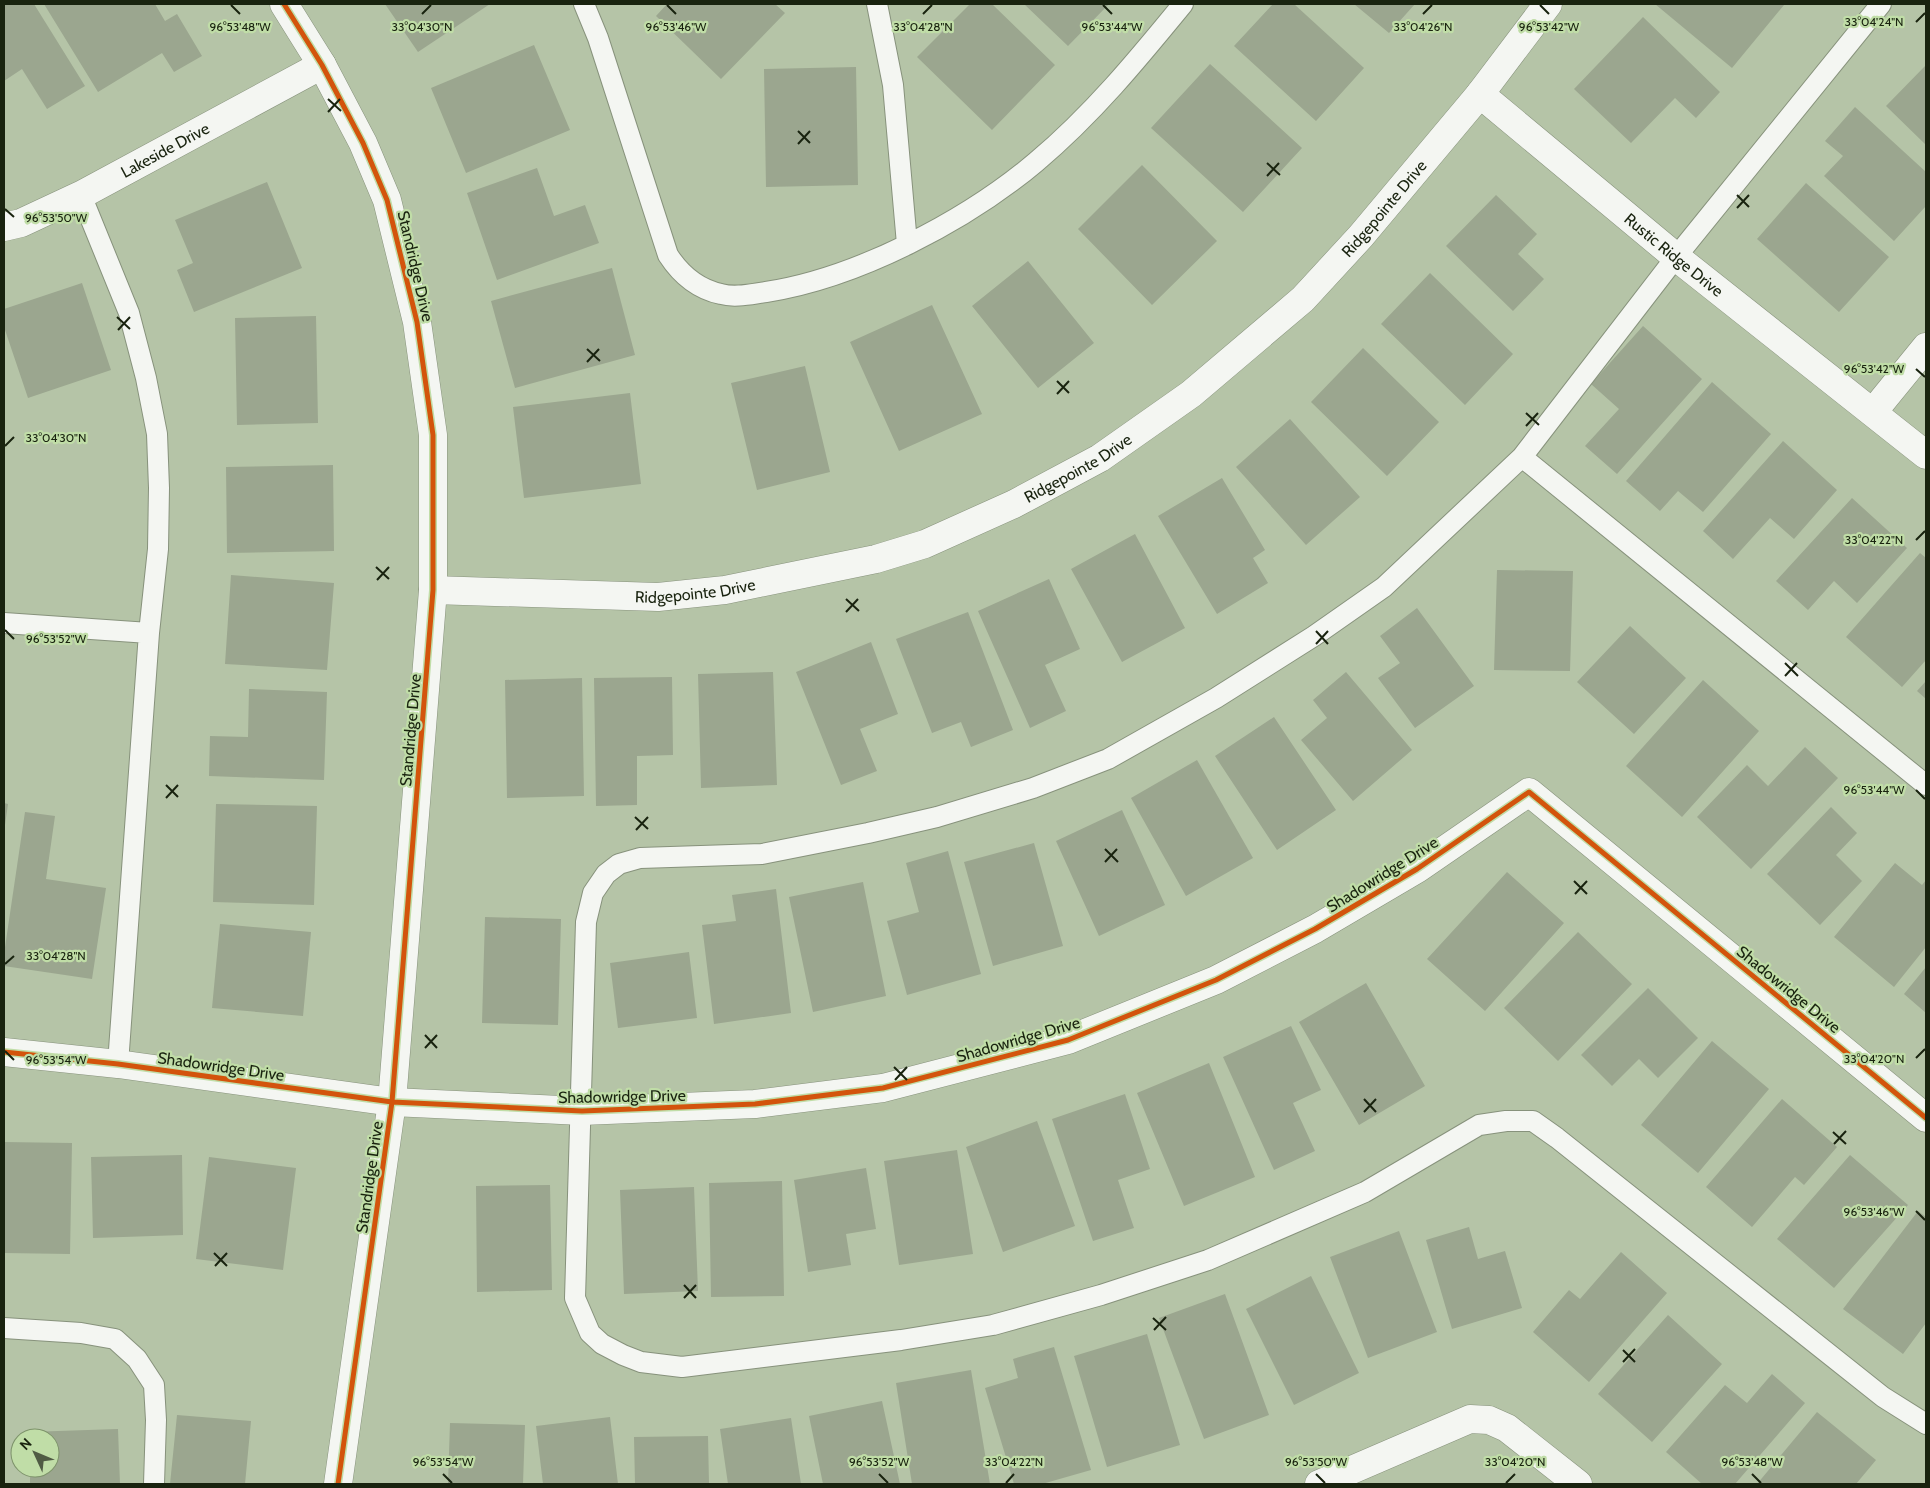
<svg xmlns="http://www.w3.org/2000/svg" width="1930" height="1488" viewBox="0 0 1930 1488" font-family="Cabin,sans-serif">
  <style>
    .building { fill: #9ba68f }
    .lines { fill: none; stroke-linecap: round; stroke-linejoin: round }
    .lane-casing { stroke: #87927c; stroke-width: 22 }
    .street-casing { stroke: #87927c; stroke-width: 29 }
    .secondary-casing { stroke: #87927c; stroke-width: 29 }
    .lane { stroke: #f4f6f2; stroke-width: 20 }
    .street { stroke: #f4f6f2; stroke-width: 28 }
    .secondary { stroke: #f4f6f2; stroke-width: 28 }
    .cycleway-casing { stroke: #c0dda7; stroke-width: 8 }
    .cycleway { stroke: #d3540c; stroke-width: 5 }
    .ticks { fill: none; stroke: #19230f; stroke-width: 2 }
    .labels { text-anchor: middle; stroke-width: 4.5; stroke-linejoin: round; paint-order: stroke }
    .street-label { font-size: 16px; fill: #19230f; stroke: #c0dda7 }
    .ticks-label { font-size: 12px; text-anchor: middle; fill: #19230f; stroke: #c0dda7; stroke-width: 4.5; stroke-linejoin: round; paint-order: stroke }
  </style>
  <rect width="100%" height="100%" fill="#b5c4a7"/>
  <path class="building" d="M4 4H34L85 86 47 109 22 69 4 81Z
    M44 4H155L165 21 177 14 202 56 174 72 162 53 98 92Z
    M385 4H490L418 52Z
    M667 4H775L785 13 721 79 656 16Z
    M970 4H992L1055 65 992 130 917 57Z
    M1024 4H1109L1068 46Z
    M1273 4H1294L1364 68 1316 121 1234 46Z
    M1354 4H1415L1389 33Z
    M1655 4H1782L1784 5 1732 68Z
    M1643 17 1720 92 1696 118 1675 98 1631 143 1574 89Z
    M534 45 570 130 466 173 431 88Z
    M1210 64 1302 148 1243 212 1151 128Z
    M1926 65V145L1886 106Z
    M856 67 858 185 766 187 764 69Z
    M1855 107 1926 172V206L1894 241 1824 176 1843 156 1825 141Z
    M1142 165 1217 241 1152 305 1078 229Z
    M537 168 554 216 585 205 599 243 497 280 467 193Z
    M267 182 302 268 194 312 177 270 193 263 175 220Z
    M1806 183 1889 257 1839 312 1757 239Z
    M1496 195 1537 234 1518 254 1544 279 1513 311 1446 246Z
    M1028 261 1094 343 1038 388 972 306Z
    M612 268 635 355 515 388 491 301Z
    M1430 273 1513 354 1465 405 1381 324Z
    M82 283 111 370 28 398 4 327V309Z
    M932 305 982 414 899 451 850 342Z
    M316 316 318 423 237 425 235 318Z
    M1643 326 1702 379 1617 474 1585 446 1619 409 1591 384Z
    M1363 348 1439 422 1387 476 1311 402Z
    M805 366 830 472 757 490 731 383Z
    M1712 382 1771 434 1703 512 1678 491 1660 511 1626 481Z
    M630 393 641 484 524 498 513 407Z
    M1290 419 1360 497 1306 545 1236 467Z
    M1783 441 1837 490 1794 539 1770 518 1733 559 1703 531Z
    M333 465 334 551 227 553 226 467Z
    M1222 478 1265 550 1253 558 1268 583 1217 614 1158 516Z
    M1852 498 1907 548 1857 603 1834 581 1808 610 1776 581Z
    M1135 534 1185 628 1122 662 1071 569Z
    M1920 553 1926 558V660L1902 687 1846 637Z
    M1497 570 1573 571 1570 671 1494 670Z
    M231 575 334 583 327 670 225 664Z
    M1049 579 1080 649 1045 665 1066 711 1030 728 978 611Z
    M1417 608 1474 686 1415 728 1378 678 1400 663 1380 636Z
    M968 612 1013 730 971 747 961 722 932 733 896 639Z
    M1630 626 1686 678 1634 734 1577 682Z
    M871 642 898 714 860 729 877 771 841 785 796 672Z
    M773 672 777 785 701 788 698 674Z
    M1346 672 1412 750 1353 801 1301 740 1327 718 1313 700Z
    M672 677 673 755 637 756V805L596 806 594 678Z
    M582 678 584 796 507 798 505 680Z
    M1703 680 1759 731 1682 817 1626 766Z
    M1926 681V699L1917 691Z
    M249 689 327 692 324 780 209 776 210 736 248 737Z
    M1274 717 1336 810 1277 850 1215 756Z
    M1805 747 1838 778 1751 869 1697 817 1747 765 1768 786Z
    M1197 760 1253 858 1186 896 1131 798Z
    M4 803 8 804 5 825H4Z
    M216 804 317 806 314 905 213 902Z
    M1831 807 1857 833 1836 855 1862 881 1820 925 1767 874Z
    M1122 810 1165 905 1099 936 1056 841Z
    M25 812 55 816 46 879 106 888 92 979 4 966V954Z
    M1034 843 1063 946 993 966 964 862Z
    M948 851 981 974 907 995 887 921 919 912 906 863Z
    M1895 863 1922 885 1926 880V947L1894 987 1834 937Z
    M1507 872 1564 923 1485 1011 1427 959Z
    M863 882 886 996 813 1012 789 897Z
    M776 889 791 1013 714 1024 702 925 736 921 732 895Z
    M485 917 561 919 558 1025 482 1023Z
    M220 924 311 932 303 1016 212 1008Z
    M1578 932 1632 984 1558 1061 1504 1008Z
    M689 952 697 1018 618 1028 610 963Z
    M1926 967V1013L1904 994Z
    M1366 983 1425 1086 1359 1125 1299 1022Z
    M1648 988 1698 1038 1658 1078 1639 1059 1612 1086 1581 1055Z
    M1291 1026 1321 1090 1293 1103 1315 1151 1274 1170 1223 1057Z
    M1712 1041 1769 1089 1698 1173 1641 1125Z
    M1209 1063 1255 1177 1184 1206 1137 1093Z
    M1125 1094 1150 1169 1118 1180 1134 1228 1093 1241 1052 1119Z
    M1782 1099 1837 1147 1804 1185 1795 1177 1752 1227 1706 1187Z
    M1037 1121 1075 1226 1003 1252 966 1147Z
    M4 1142 72 1143 70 1254 4 1253Z
    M957 1150 973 1254 899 1265 884 1161Z
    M182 1155 183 1235 93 1238 91 1157Z
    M1850 1155 1908 1205 1834 1288 1777 1239Z
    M209 1157 296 1168 283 1270 196 1259Z
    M866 1168 876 1229 846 1234 851 1265 808 1272 794 1180Z
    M782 1181 784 1296 711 1297 709 1183Z
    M550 1185 552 1290 477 1292 476 1186Z
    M694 1187 698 1291 624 1294 620 1190Z
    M1918 1211 1926 1217V1323L1903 1354 1843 1309Z
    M1469 1227 1478 1259 1505 1251 1522 1308 1452 1329 1426 1240Z
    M1399 1231 1437 1332 1368 1358 1330 1257Z
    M1621 1252 1667 1293 1589 1382 1533 1332 1569 1290 1580 1299Z
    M1311 1276 1359 1373 1294 1405 1246 1309Z
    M1225 1294 1269 1415 1204 1439 1159 1318Z
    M1668 1315 1722 1364 1652 1442 1598 1394Z
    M1147 1334 1180 1445 1107 1467 1074 1356Z
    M1054 1347 1091 1470 1042 1484H1014L985 1388 1018 1378 1013 1359Z
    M971 1370 990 1484H912L896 1383Z
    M1772 1374 1805 1403 1735 1484H1702L1666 1452 1725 1385 1747 1403Z
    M882 1401 900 1484H823L809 1416Z
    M1817 1412 1876 1460 1856 1484H1757Z
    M177 1415 251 1421 245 1484H170Z
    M610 1417 618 1484H543L536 1426Z
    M791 1418 801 1484H728L720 1429Z
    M450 1423 525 1425 523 1484H448Z
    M118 1429 120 1484H30V1468H50V1438H29L28 1432Z
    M708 1436 709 1484H635L634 1437Z"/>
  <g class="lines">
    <defs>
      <path id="lane" d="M584 4 598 38 668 255C681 275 697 289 721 294 735 298 751 294 766 292 857 278 966 221 1036 162 1092 115 1138 59 1183 4
        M877 4 893 85 907 244
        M1881 4 1676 257 1522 457 1384 587 1314 636 1216 698 1108 759 1033 788 937 817 868 833 762 854 640 858 619 864 606 874 593 893 586 922 575 1298 590 1333 602 1344 623 1355 641 1362 682 1367 901 1340 993 1325 1101 1295 1208 1260 1365 1192 1479 1125 1506 1121H1533L1557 1138 1883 1397 1926 1424
        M81 195 129 313 146 378 157 434 159 488 158 549 149 633 118 1064
        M1522 457 1926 785
        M4 623 149 633
        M4 1328 81 1333 115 1339 137 1359 154 1385 156 1420 154 1484"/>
      <g id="street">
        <path d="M284 4 322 65 363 143 387 200 417 322 433 435V590"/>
        <path id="s1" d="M1480 94 1676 257 1926 455"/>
        <path id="s2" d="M4 227 21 223 81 195 322 65"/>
        <path d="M1873 412 1926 347"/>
        <path d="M4 1052 118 1064 392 1102 582 1111 755 1104 883 1088 1068 1040 1216 980 1315 929 1417 869 1529 792 1926 1118"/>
        <path d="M1319 1484 1470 1419 1489 1420 1507 1428 1578 1484"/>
      </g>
      <g id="secondary">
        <path id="s3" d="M338 1484 392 1102 433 590 658 597 725 590 876 559 925 544 1014 504 1100 458 1191 394 1303 299 1361 236 1480 94 1548 4"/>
      </g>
    </defs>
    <use href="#lane" class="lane-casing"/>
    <use href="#street" class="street-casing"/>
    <use href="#secondary" class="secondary-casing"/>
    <use href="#lane" class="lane"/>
    <use href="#street" class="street"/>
    <use href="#secondary" class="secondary"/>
    <defs>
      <path id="cycleway" d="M284 4 322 65 363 143 387 200 417 322 433 435V590L392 1102 338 1484
        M4 1052 118 1064 392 1102 582 1111 755 1104 883 1088 1068 1040 1216 980 1315 929 1417 869 1529 792 1926 1118"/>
    </defs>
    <use href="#cycleway" class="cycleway-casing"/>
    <use href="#cycleway" class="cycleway"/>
  </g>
  <path class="ticks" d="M231 5 240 14M667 5 676 14M1103 5 1112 14M1540 5 1549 14M422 14 431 5M923 14 932 5M1423 14 1432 5M1916 22 1925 13M328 99 341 111M328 112 340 99M798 131 810 143M798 144 810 131M1267 163 1280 175M1267 176 1279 163M1737 195 1749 207M1737 208 1749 195M5 209 14 217M117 317 130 329M118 330 130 317M587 349 600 361M587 362 599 349M1916 369 1925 377M1057 381 1069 393M1057 394 1069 381M1526 413 1539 425M1526 426 1538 413M5 446 14 437M1916 540 1925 531M376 567 389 579M377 580 389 567M846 599 859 611M846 612 858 599M5 630 14 639M1316 631 1328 644M1316 644 1328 631M1785 663 1798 676M1785 676 1797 663M166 785 178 797M1916 790 1925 799M166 798 178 785M635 817 648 829M636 830 648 817M1105 849 1118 862M1105 862 1117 849M1574 881 1587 894M1575 894 1587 881M5 964 14 956M425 1035 437 1048M425 1048 437 1035M5 1051 14 1060M1916 1058 1925 1049M894 1067 907 1080M895 1080 907 1067M1364 1099 1376 1112M1364 1112 1376 1099M1833 1132 1846 1144M1834 1144 1846 1131M1916 1211 1925 1220M214 1253 227 1266M215 1266 227 1253M684 1285 696 1298M684 1298 696 1285M1153 1318 1166 1330M1154 1330 1166 1317M1623 1350 1635 1362M1623 1362 1635 1349M443 1474 452 1483M879 1474 888 1483M1316 1474 1325 1483M1752 1474 1761 1483M1006 1483 1014 1474M1506 1483 1515 1474"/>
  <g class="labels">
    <g class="street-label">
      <text dy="6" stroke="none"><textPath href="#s2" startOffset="179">Lakeside Drive</textPath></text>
      <text dy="6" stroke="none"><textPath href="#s3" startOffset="1972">Ridgepointe Drive</textPath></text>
      <text dy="6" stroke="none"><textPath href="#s1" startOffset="252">Rustic Ridge Drive</textPath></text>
      <text transform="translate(416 266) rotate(77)" y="6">Standridge Drive</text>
      <text dy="6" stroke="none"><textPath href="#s3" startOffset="1568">Ridgepointe Drive</textPath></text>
      <text dy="6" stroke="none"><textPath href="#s3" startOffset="1162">Ridgepointe Drive</textPath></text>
      <text transform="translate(410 730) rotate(-85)" y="6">Standridge Drive</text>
      <text transform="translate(1382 874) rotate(-32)" y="6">Shadowridge Drive</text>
      <text transform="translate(1789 989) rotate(39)" y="6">Shadowridge Drive</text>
      <text transform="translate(1018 1039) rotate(-16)" y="6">Shadowridge Drive</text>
      <text transform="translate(221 1066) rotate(8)" y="6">Shadowridge Drive</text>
      <text transform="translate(622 1096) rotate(-1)" y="6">Shadowridge Drive</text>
      <text transform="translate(369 1177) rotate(-82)" y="6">Standridge Drive</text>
    </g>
  </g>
  <g class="ticks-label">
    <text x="1874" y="26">33°04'24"N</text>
    <text x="240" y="31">96°53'48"W</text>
    <text x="676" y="31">96°53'46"W</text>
    <text x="1112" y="31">96°53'44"W</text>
    <text x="1549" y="31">96°53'42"W</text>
    <text x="422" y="31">33°04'30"N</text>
    <text x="923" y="31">33°04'28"N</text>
    <text x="1423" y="31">33°04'26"N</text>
    <text x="56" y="222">96°53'50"W</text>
    <text x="1874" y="373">96°53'42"W</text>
    <text x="56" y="442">33°04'30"N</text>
    <text x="1874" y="544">33°04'22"N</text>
    <text x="56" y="643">96°53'52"W</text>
    <text x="1874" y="794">96°53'44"W</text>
    <text x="56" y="960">33°04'28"N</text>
    <text x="1874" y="1063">33°04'20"N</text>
    <text x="56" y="1064">96°53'54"W</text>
    <text x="1874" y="1216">96°53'46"W</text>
    <text x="1014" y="1466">33°04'22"N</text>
    <text x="1515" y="1466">33°04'20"N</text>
    <text x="443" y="1466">96°53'54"W</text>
    <text x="879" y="1466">96°53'52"W</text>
    <text x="1316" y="1466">96°53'50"W</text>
    <text x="1752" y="1466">96°53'48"W</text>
  </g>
  <rect width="1930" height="1488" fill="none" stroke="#19230f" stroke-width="10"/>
  <g transform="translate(35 1453) rotate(314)"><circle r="24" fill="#c0dda7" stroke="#7d936a"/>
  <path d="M0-4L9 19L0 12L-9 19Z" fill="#505b44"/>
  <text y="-8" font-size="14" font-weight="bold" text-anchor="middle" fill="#19230f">N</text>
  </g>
</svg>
